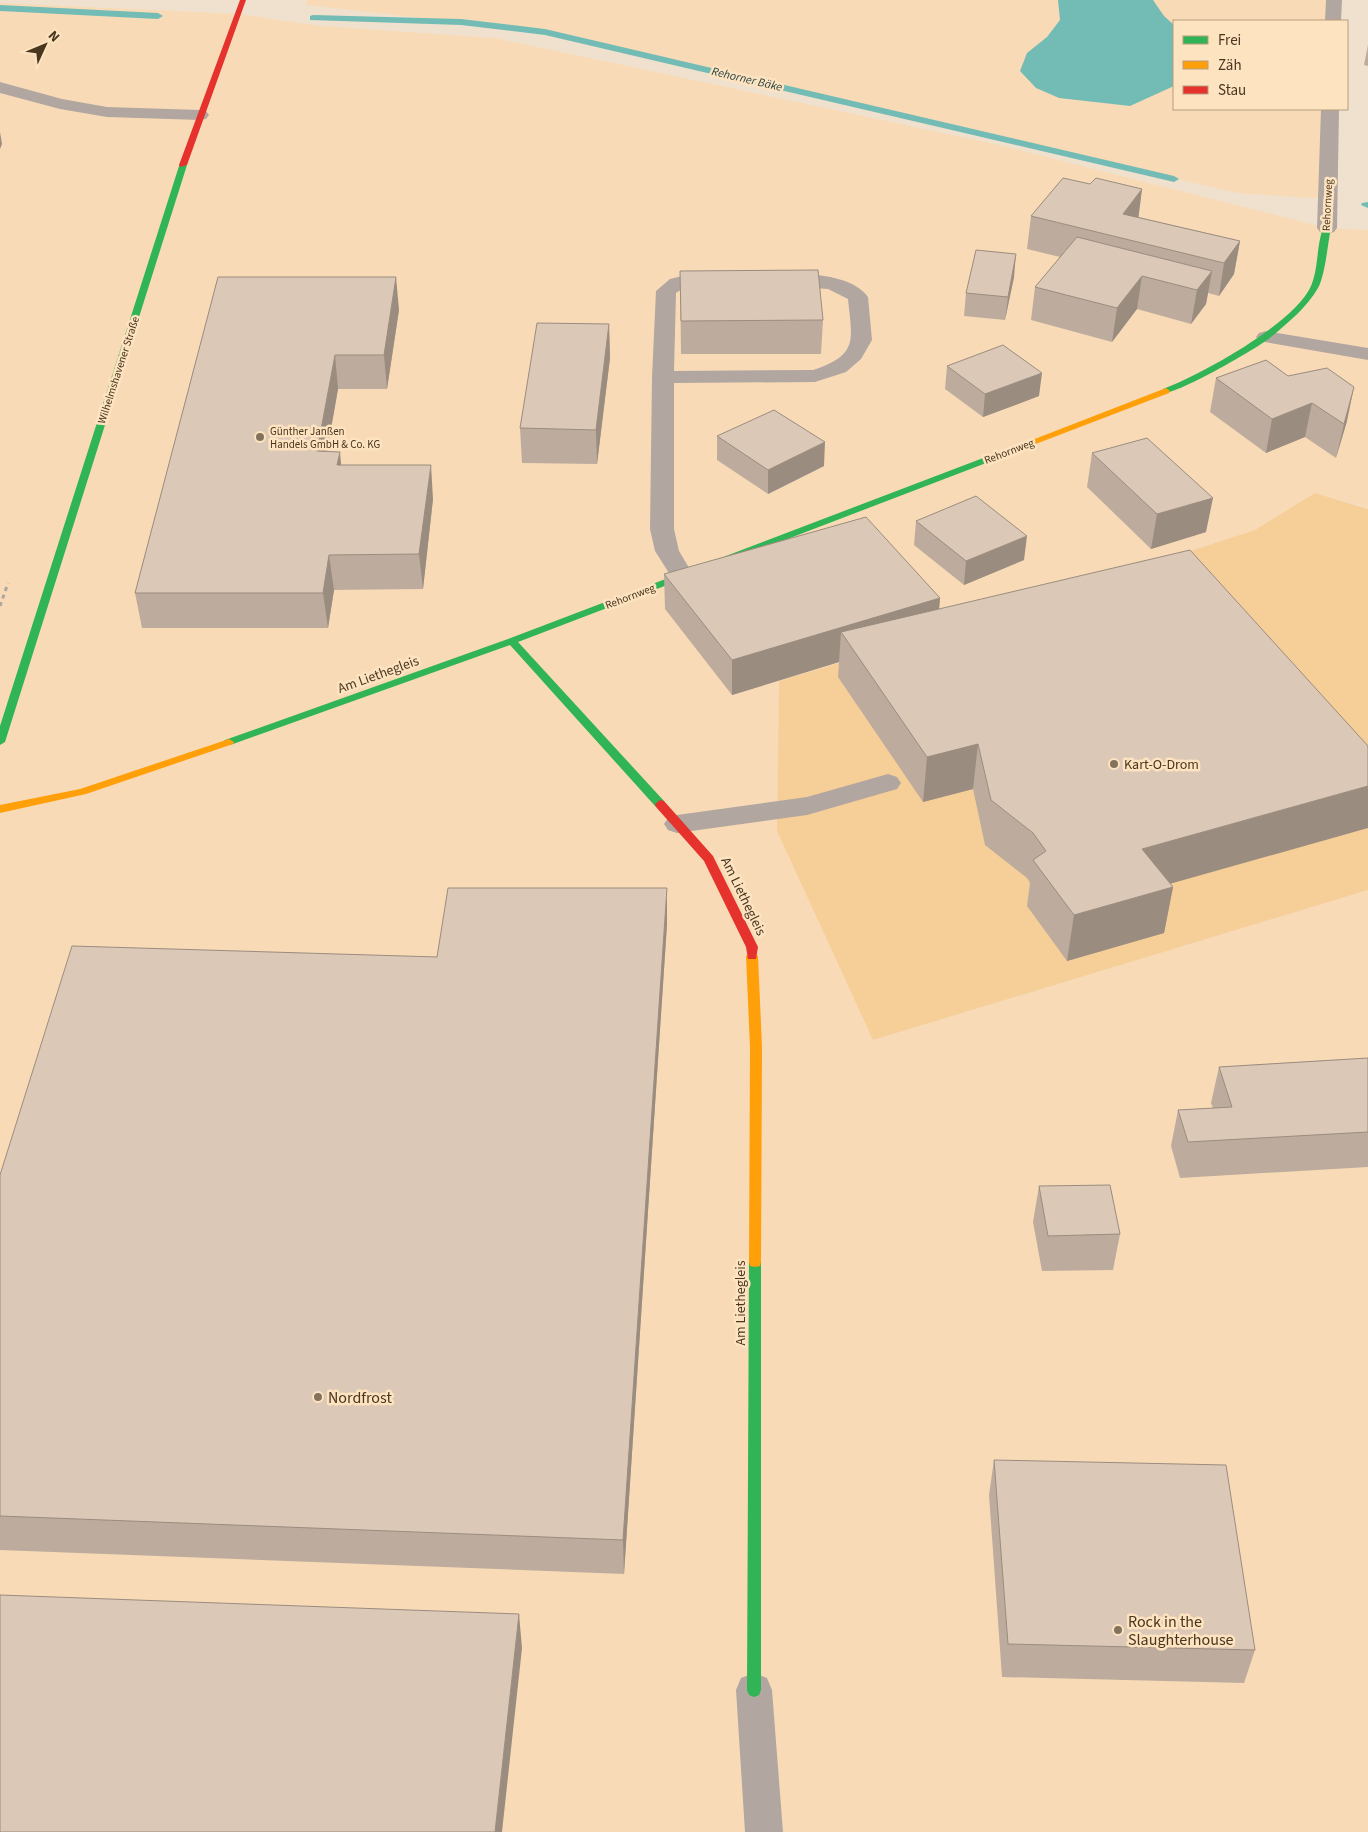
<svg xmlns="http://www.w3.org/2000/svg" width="1368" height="1832" viewBox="0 0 1368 1832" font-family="'Source Sans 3',sans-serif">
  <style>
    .built { fill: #f8dbb6 }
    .green { fill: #f6ce98 }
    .water { fill: #73bcb5 }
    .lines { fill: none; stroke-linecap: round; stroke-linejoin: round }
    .stream { fill: #73bcb5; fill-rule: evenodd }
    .path { stroke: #afa59e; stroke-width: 3; stroke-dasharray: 4 4; stroke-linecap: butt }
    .lane { fill: #b2a6a0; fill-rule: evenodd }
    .fast { fill: #30b455; fill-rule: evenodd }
    .slow { fill: #ff9f0a; fill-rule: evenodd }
    .jam { fill: #e5322d; fill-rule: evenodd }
    .wall { fill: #bdac9d }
    .shaded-wall { fill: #9a8c7f }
    .building { fill: #dcc8b6; stroke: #9a8c7f }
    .poi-dot { fill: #83725c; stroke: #fee3c0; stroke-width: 2 }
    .labels { text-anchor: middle; stroke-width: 5; stroke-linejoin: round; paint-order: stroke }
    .far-street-label { font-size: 11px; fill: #48361e; stroke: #fee3c0 }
    .far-poi-label { font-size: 11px; fill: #48361e; stroke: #fee3c0; text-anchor: start }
    .far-water-label { font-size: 12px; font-style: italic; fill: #1c3d3d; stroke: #fee3c0 }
    .street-label { font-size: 14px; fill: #48361e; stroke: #fee3c0 }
    .poi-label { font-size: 14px; fill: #48361e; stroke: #fee3c0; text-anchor: start }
    .near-poi-label { font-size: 16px; fill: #48361e; stroke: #fee3c0; text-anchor: start }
  </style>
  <rect width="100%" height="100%" fill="#f0e1ce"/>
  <path class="built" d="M307 0H1334L1333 21H1174V109H1330L1328 199 1237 193 545 32 306 5Z
    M0 3 238 14 320 26 495 38 995 144 1327 228 1368 230V508L1315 493 1255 530 779 681 777 830 873 1040 1368 890V1832H0Z"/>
  <path class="green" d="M1315 493 1368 509V890L873 1040 777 831 779 681 937 633 1255 530Z"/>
  <path class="water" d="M1058 0H1153L1164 16 1174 25V86L1130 106 1059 98 1036 88 1020 71 1027 53 1047 37 1060 20Z"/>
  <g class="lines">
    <path class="stream" d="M0 5 158 13 163 16 158 19 0 11Z
      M313 15 461 19 545 29 1174 176 1179 179 1174 182 545 35 461 25 310 20V16Z
      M1368 202V208L1361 205 1362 203Z"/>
    <path class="path" d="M0 606 8 583"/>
    <path class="lane" d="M1326 0H1342L1341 21H1325Z
      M0 82 62 99 107 107 200 110 206 111 209 115 206 119 200 120 107 117 60 109 0 93Z
      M1321 109H1339L1337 228 1334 232 1327 234 1320 232 1317 228Z
      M695 273 723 276 726 280 723 284C707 288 690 282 676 293L674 371 813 370C859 355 852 340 848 299L828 289 775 285 772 281 775 277C800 271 852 274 868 297L872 340 861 359 846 372 815 382 674 383V529L679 551 694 576 690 581 682 583 674 581 655 551 650 529 652 377 656 291 670 279Z
      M1266 331 1368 348V360L1259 341 1256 337 1259 333Z
      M888 774 897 777 901 783 897 789 807 815 677 833 668 830 664 824 668 818 677 815 807 797Z
      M754 1673 767 1678 772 1690 783 1832H745L736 1690 741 1678Z"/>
    <path class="fast" d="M180 163 187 165 5 742 0 745V726Z
      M1324 226 1331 228C1328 242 1325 276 1318 288 1307 307 1288 323 1271 337 1258 348 1176 395 1163 393V389C1201 375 1295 323 1311 286 1319 268 1316 244 1324 226Z
      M991 455 996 458 994 460 518 642 664 801 665 804 664 807H656L510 645 233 744 229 745 224 742 225 740 508 639Z
      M755 1257 760 1258 761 1262V1690L759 1695 754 1697 749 1695 747 1690 749 1262 750 1258Z"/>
    <path class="slow" d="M1166 388 1170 391 1169 393 994 460H988L986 458Z
      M229 739 234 742 233 744 86 794 0 813V805L80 789Z
      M752 952 758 956 762 1047 761 1262 760 1266 755 1267 750 1266 749 1262 750 1047 746 956Z"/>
    <path class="jam" d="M240 0H246L187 165 180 167 179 165Z
      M660 800 664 801 713 856 758 947 756 959H748L746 947 704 861 656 807 655 804Z"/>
  </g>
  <path class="wall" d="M1368 45V66L1364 65Z
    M1090 184 1142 189 1138 217 1240 241 1234 274 1219 296 1208 293 1206 304 1191 324 1137 309 1112 342 1031 320 1035 287 1060 257 1027 249 1031 216Z
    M680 271 823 320 821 354H681Z
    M218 277 399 310 387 389H338L327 451 341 465 433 499 423 589 334 590 328 628H142L135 593Z
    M1014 277 1005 320 964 316 966 293Z
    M609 324 610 358 597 464 522 463 520 428Z
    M1266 360 1347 421 1336 458 1305 437 1266 453 1210 412 1216 378Z
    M947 366 1039 396 983 417 945 389Z
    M717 436 824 466 768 494 717 460Z
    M1092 453 1206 532 1151 549 1087 487Z
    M916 521 1024 560 964 585 914 545Z
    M664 574 940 598 939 609 1173 887 1164 933 1067 961 1027 906 1030 883 1027 878 985 845 973 789 923 802 838 677 839 662 732 695 665 609Z
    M667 924 624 1574 0 1550V1175Z
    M1368 1058V1167L1180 1178 1171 1146 1178 1110 1213 1108 1211 1103 1219 1067Z
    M1039 1186 1120 1234 1113 1270 1042 1271 1033 1222Z
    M994 1460 1255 1650 1244 1683 1002 1677 989 1495Z"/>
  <path class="shaded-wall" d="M0 132 2 144 0 149Z
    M1142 189 1138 221 1123 214Z
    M1240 241 1234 274 1219 296 1224 263Z
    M1016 254 1014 277 1005 320 1008 297Z
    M1212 271 1206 304 1191 324 1197 290Z
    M1142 276 1137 309 1112 342 1117 308Z
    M396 277 399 310 387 389 384 355Z
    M609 324 610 358 597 464 596 430Z
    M335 355 338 389 321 486 317 451Z
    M1042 373 1039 396 983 417 985 394Z
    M1354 387 1347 421 1336 458 1344 424Z
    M1312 403 1305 437 1266 453 1272 419Z
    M825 442 824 466 768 494V470Z
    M340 452 343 486 337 465Z
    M431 465 433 499 423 589 419 554Z
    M1213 498 1206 532 1151 549 1157 514Z
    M1027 536 1024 560 964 585 966 561Z
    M329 555 334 590 328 628 323 593Z
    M940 598 937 633 841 632 839 662 732 695V660Z
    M978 744 973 789 923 802 927 757Z
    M1368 786V828L1134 894 1142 849Z
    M1173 887 1164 933 1067 961 1074 915Z
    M667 888V924L624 1574 623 1540Z
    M519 1614 522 1648 502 1832H495Z"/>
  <path class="building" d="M1063 178 1090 184 1096 178 1142 189 1123 214 1240 241 1224 263 1031 216Z
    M1077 237 1212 271 1197 290 1142 276 1117 308 1035 287Z
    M976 250 1016 254 1008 297 966 293Z
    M818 270 823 320 681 321 680 271Z
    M218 277H396L384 355H335L317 451 340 452 337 465H431L419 554 329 555 323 593H135Z
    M537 323 609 324 596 430 520 428Z
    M1003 345 1042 373 985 394 947 366Z
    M1266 360 1288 376 1327 368 1354 387 1344 424 1312 403 1272 419 1216 378Z
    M774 410 825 442 768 470 717 436Z
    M1147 438 1213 498 1157 514 1092 453Z
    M976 496 1027 536 966 561 916 521Z
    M866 517 940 598 732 660 664 574Z
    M1190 550 1368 746V786L1142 849 1173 887 1074 915 1033 860 1046 851 1033 833 991 800 978 744 927 757 841 632Z
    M448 888H667L623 1540 0 1516V1175L72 946 437 957Z
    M1368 1058V1132L1188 1142 1178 1110 1232 1107 1219 1067Z
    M1110 1185 1120 1234 1048 1236 1039 1186Z
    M994 1460 1226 1465 1255 1650 1008 1644Z
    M0 1595 519 1614 495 1832H0Z"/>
  <g class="poi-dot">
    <circle cx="260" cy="437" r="5"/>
    <circle cx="1114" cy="764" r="5"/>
    <circle cx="318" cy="1397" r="5"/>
    <circle cx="1118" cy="1630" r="5"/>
  </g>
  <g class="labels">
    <g class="far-street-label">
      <text transform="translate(1327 205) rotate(-87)" y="4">Rehornweg</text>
      <text transform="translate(118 370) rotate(-72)" y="4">Wilhelmshavener Straße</text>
      <text transform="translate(1009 451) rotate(-21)" y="4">Rehornweg</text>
      <text transform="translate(630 596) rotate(-21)" y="4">Rehornweg</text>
    </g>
    <g class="far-poi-label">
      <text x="270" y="435">Günther Janßen<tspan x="270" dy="13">Handels GmbH &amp; Co. KG</tspan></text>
    </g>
    <g class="far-water-label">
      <text transform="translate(747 79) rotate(13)" y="4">Rehorner Bäke</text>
    </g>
    <g class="street-label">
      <text transform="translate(378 674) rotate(-20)" y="5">Am Liethegleis</text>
      <text transform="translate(744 896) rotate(64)" y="5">Am Liethegleis</text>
      <text transform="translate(740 1303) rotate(-90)" y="5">Am Liethegleis</text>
    </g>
    <g class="poi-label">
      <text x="1124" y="769">Kart-O-Drom</text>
    </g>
    <g class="near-poi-label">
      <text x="328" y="1403">Nordfrost</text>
      <text x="1128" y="1627">Rock in the<tspan x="1128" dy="18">Slaughterhouse</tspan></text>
    </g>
  </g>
  <rect x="1173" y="20" width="175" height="90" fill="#fee3c0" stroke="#b59e7f"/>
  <rect x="1183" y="36" width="25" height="8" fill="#30b455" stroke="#b59e7f"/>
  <text x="1218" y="45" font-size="15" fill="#48361e">Frei</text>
  <rect x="1183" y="61" width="25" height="8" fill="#ff9f0a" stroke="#b59e7f"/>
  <text x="1218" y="70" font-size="15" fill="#48361e">Zäh</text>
  <rect x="1183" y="86" width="25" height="8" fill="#e5322d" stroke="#b59e7f"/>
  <text x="1218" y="95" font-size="15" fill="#48361e">Stau</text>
  <g transform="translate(45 45) rotate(46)" stroke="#fee3c0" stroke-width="4" paint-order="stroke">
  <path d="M0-4L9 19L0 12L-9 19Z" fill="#48361e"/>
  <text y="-8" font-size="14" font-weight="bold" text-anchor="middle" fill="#48361e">N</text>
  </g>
</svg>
